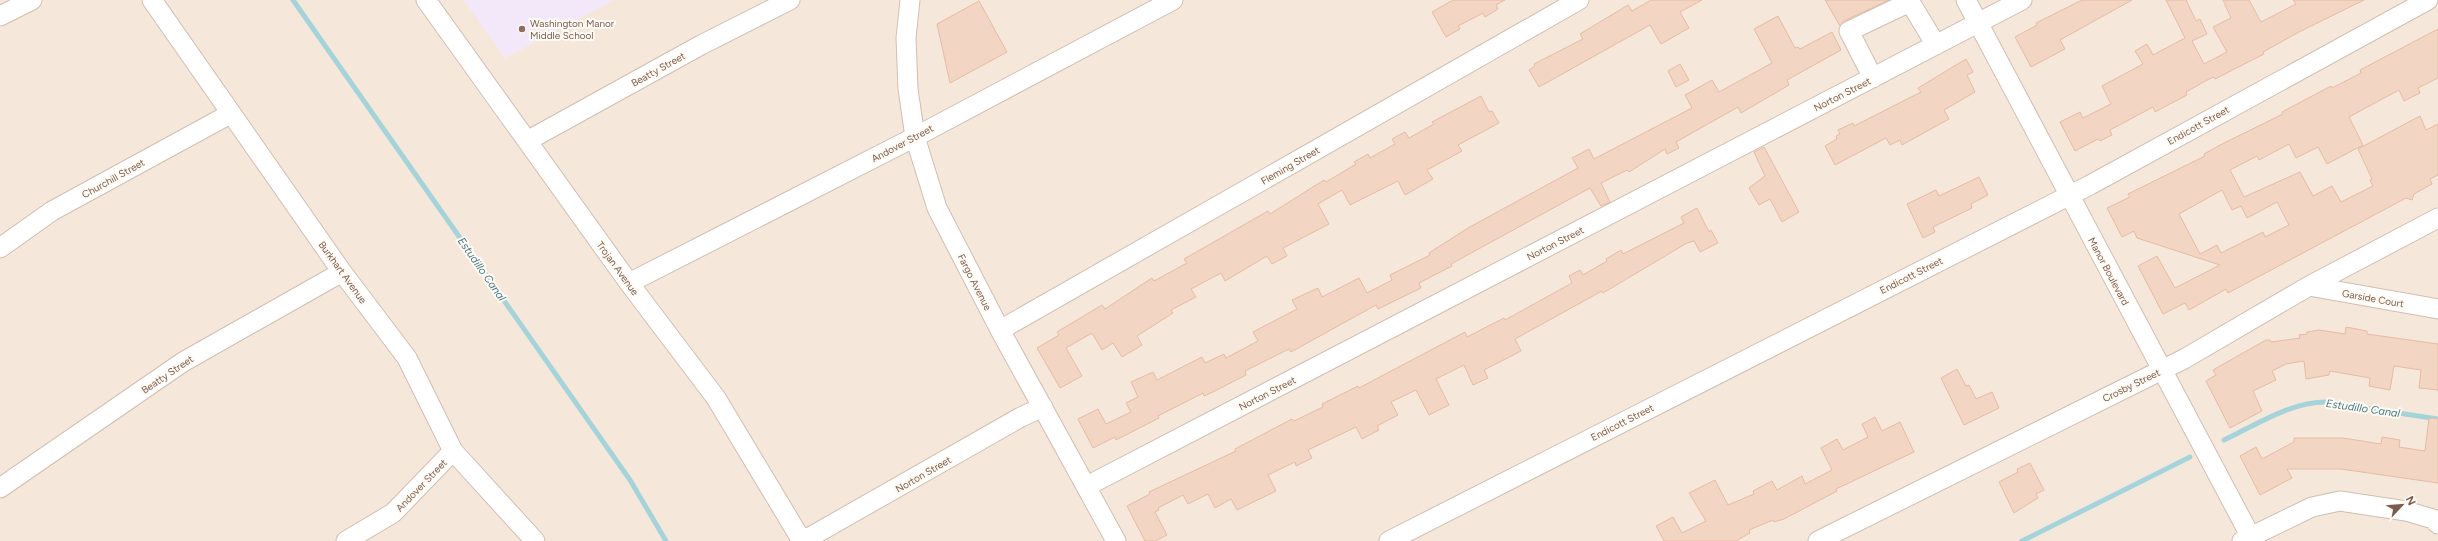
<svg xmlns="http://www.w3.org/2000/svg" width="2438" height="541" viewBox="0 0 2438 541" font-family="Figtree,sans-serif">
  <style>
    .residential { fill: #f5e8da }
    .education { fill: #f3e8fa }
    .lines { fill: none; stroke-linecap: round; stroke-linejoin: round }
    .stream { stroke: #a5d3da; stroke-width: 5 }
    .building { fill: #f3d5c3; stroke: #e6bba3; fill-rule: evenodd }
    .minor-casing { stroke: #d1beb0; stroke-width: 21 }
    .minor { stroke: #fff; stroke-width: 19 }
    .education-dot { fill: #8d6e63; stroke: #fffaf3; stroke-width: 1.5 }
    .labels { text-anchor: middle; stroke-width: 4; stroke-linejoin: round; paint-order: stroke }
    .education-label { font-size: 10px; fill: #785e54; stroke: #fffaf3; text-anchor: start }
    .street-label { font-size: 10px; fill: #7a5c4d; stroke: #fffaf3 }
    .water-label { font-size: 11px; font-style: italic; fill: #437c86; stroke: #fffaf3 }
  </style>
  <rect width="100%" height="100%" fill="#fdf6ec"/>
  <path class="residential" d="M0 0H2438V541H0Z"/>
  <path class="education" d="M464 0H614L505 58Z"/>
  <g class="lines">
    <path class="stream" d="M293 0 630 480 666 541
      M2224 440C2256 425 2290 402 2326 402L2438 419
      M2022 541 2190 457"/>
  </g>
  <path class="building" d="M1453 0H1505L1496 5 1498 9 1485 17 1483 13 1458 26 1460 29 1446 37 1432 12Z
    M1651 0H1702L1680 12 1689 28 1661 44 1650 25 1539 87 1529 70 1535 66 1534 64 1583 39 1580 34 1628 5 1632 11Z
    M1825 0H1889L1844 21 1840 26Z
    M2082 0H2132L2060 40 2065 49 2031 67 2015 37 2037 25 2036 23Z
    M2166 0H2186L2196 21 2200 19 2207 34 2192 41 2204 64 2227 52 2213 27 2231 18 2223 0H2249L2261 22 2296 4 2293 0H2364L2299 32 2263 52 2264 54 2215 79 2214 77 2209 79 2186 92 2187 95 2155 112 2153 107 2110 130 2112 135 2100 141 2098 139 2075 151 2060 122 2080 112 2083 118 2111 104 2102 86 2143 64 2135 51 2147 44 2153 55 2185 38Z
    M979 1 1007 52 950 83 937 24Z
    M1778 16 1795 48 1798 47 1800 49 1832 32 1841 50 1787 80 1789 85 1741 113 1738 107 1676 142 1679 148 1667 154 1665 149 1629 172 1627 170 1601 183 1610 202 1601 206 1590 188 1451 264 1452 266 1419 283 1421 288 1378 309 1376 305 1291 352 1289 349 1245 371 1246 375 1213 392 1204 396 1203 393 1158 416 1159 418 1116 440 1115 437 1093 448 1078 419 1098 409 1106 424 1131 412 1126 403 1138 397 1131 382 1153 372 1157 380 1202 357 1205 363 1224 354 1226 358 1258 341 1253 332 1297 309 1292 300 1318 288 1322 297 1359 278 1367 293 1392 280 1390 275 1430 255 1429 253 1468 228 1578 168 1572 158 1589 149 1594 159 1692 108 1685 95 1712 80 1719 92 1772 63 1754 29Z
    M2438 29V78L2418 88 2420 93 2404 101 2399 90 2349 117 2363 145 2327 164 2318 147 2296 158 2289 144 2259 160 2257 156 2230 170 2244 197 2300 172 2313 196 2332 186 2341 202 2373 186 2370 180 2372 179 2358 149 2420 116 2426 130 2438 124V175L2430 179 2432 184 2414 194 2412 200 2406 198 2228 293 2226 289 2189 310 2185 303 2163 314 2138 266 2157 256 2175 288 2220 265 2137 238 2134 231 2122 237 2107 208 2130 197 2128 194 2205 156 2204 154 2222 144 2283 114 2282 112 2331 86 2332 88 2361 73 2360 70ZM2222 190 2232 210 2241 206 2247 218 2277 202 2289 225 2265 237 2263 232 2221 253 2217 245 2200 254 2179 214Z
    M1966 59 1973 72 1967 75 1975 92 1944 110 1949 119 1902 145 1900 140 1890 145 1886 138 1835 165 1825 146 1837 139 1836 136 1840 134 1838 130 1853 123 1854 126 1921 92 1918 88Z
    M1680 64 1689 80 1676 87 1668 71Z
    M1481 96 1489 112 1492 111 1499 123 1458 145 1462 151 1427 170 1433 179 1405 195 1398 181 1350 205 1342 190 1318 204 1329 224 1283 248 1287 256 1272 264 1267 256 1225 281 1221 273 1191 289 1196 297 1171 310 1173 313 1137 336 1142 345 1122 357 1113 343 1102 350 1092 333 1066 348 1082 376 1060 388 1037 348 1059 335 1057 332 1102 305 1105 309 1152 278 1154 281 1187 263 1184 259 1268 211 1270 214 1324 180 1326 182 1356 164 1354 162 1368 154 1370 158 1395 144 1392 139 1405 132 1409 138 1434 124 1432 122Z
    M1764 147 1799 212 1782 222 1770 199 1759 205 1749 188 1765 176 1754 152Z
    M1979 177 1988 195 1971 204 1972 208 1933 227 1935 232 1923 238 1907 204 1936 190 1939 196Z
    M1697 208 1709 232 1711 230 1718 243 1700 252 1694 241 1687 243 1603 293 1602 291 1515 339 1521 351 1484 370 1488 378 1473 385 1464 365 1436 379 1449 405 1429 415 1416 390 1391 402 1398 415 1377 426 1379 430 1362 439 1356 427 1308 450 1312 458 1296 466 1295 462 1268 475 1276 491 1237 510 1231 499 1215 508 1208 494 1188 504 1183 495 1158 508 1159 510 1155 512 1167 535 1155 541H1145L1127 506 1150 494 1149 492 1236 451 1235 449 1292 419 1294 421 1323 407 1322 404 1358 386 1359 388 1465 332 1467 337 1504 318 1505 320 1572 283 1569 276 1580 270 1583 275 1607 261 1606 259 1621 250 1623 254 1684 223 1681 217Z
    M2346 327 2367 331V334L2438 344V390L2419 388 2421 370 2394 366 2390 390 2369 386 2370 378 2330 371 2329 375 2306 379 2304 361 2286 364 2272 371 2276 380 2253 391 2262 411 2230 428 2206 381 2216 375 2213 370 2266 340H2270L2271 342 2300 338 2299 335 2307 334V332L2319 330 2345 334Z
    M1957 369 1966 386 1969 385 1976 399 1992 392 1999 408 1964 425 1941 378Z
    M1875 417 1882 431 1900 422 1914 452 1836 489 1837 491 1784 519 1774 522 1773 520 1749 530 1750 533 1736 541H1664L1656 526 1673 517 1682 533 1706 521 1689 493 1715 480 1728 505 1754 494 1753 491 1772 481 1777 490 1802 476 1805 484 1832 470 1821 448 1837 439 1843 450 1868 437 1862 424Z
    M2429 418 2438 419V483L2341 469H2287L2292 478 2260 495 2240 456 2256 447 2262 459 2294 442V438H2343L2381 444 2382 437 2400 440 2399 447 2425 451Z
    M2030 463 2044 490 2036 494 2038 498 2014 513 1999 482 2018 472 2017 469Z"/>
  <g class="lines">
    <defs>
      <path id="minor" d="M152 0 342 272 407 358 453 451 535 541
        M426 0 629 283 716 398 802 541
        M910 0 906 38 908 89 915 137 937 208 1000 330 1116 541
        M1966 0 2253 541
        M0 16 32 0
        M1873 78 1849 31 1910 2 1936 45
        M527 141 701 45 790 0
        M0 248 52 211 230 114
        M629 283 915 137 1173 0
        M2309 286 2438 309
        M1000 330 1579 0
        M1087 486 2022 0
        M0 488 183 362 342 272
        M346 541 393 513 453 451
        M803 541 1021 417 1043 407
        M1389 541 2090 185 2428 0
        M1818 541 2184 359 2309 286 2438 218
        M2242 541 2312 507 2340 501 2406 511 2433 519 2438 524"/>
    </defs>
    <use href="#minor" class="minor-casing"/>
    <use href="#minor" class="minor"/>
  </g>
  <circle class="education-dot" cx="522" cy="29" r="4"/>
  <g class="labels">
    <g class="education-label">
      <text x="530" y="27">Washington Manor<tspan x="530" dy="12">Middle School</tspan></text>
    </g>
    <g class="street-label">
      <text transform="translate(658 69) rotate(-29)" y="4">Beatty Street</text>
      <text transform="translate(1842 94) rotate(-27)" y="4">Norton Street</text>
      <text transform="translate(2198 125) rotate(-29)" y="4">Endicott Street</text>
      <text transform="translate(902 143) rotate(-28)" y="4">Andover Street</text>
      <text transform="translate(1290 165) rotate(-30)" y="4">Fleming Street</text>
      <text transform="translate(113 178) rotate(-29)" y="4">Churchill Street</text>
      <text transform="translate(1555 243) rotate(-27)" y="4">Norton Street</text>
      <text transform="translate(618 268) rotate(54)" y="4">Trojan Avenue</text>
      <text transform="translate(2109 271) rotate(62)" y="4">Manor Boulevard</text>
      <text transform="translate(343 272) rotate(54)" y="4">Burkhart Avenue</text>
      <text transform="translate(1911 275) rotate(-27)" y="4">Endicott Street</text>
      <text transform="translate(975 282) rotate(63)" y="4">Fargo Avenue</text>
      <text transform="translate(2373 298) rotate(10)" y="4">Garside Court</text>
      <text transform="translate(167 374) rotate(-34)" y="4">Beatty Street</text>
      <text transform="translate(2131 385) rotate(-26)" y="4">Crosby Street</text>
      <text transform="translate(1267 393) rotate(-27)" y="4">Norton Street</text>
      <text transform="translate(1622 422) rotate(-27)" y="4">Endicott Street</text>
      <text transform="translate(923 474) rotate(-30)" y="4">Norton Street</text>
      <text transform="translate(421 485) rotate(-46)" y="4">Andover Street</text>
    </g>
    <g class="water-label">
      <text transform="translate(482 269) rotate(55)" y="4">Estudillo Canal</text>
      <text transform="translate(2363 408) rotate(8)" y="4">Estudillo Canal</text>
    </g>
  </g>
  <g transform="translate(2402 505) rotate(64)" stroke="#fffaf3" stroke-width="3" paint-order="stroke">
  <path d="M0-3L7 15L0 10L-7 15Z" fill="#7a5c4d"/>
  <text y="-6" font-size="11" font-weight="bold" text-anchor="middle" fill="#7a5c4d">N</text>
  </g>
</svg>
